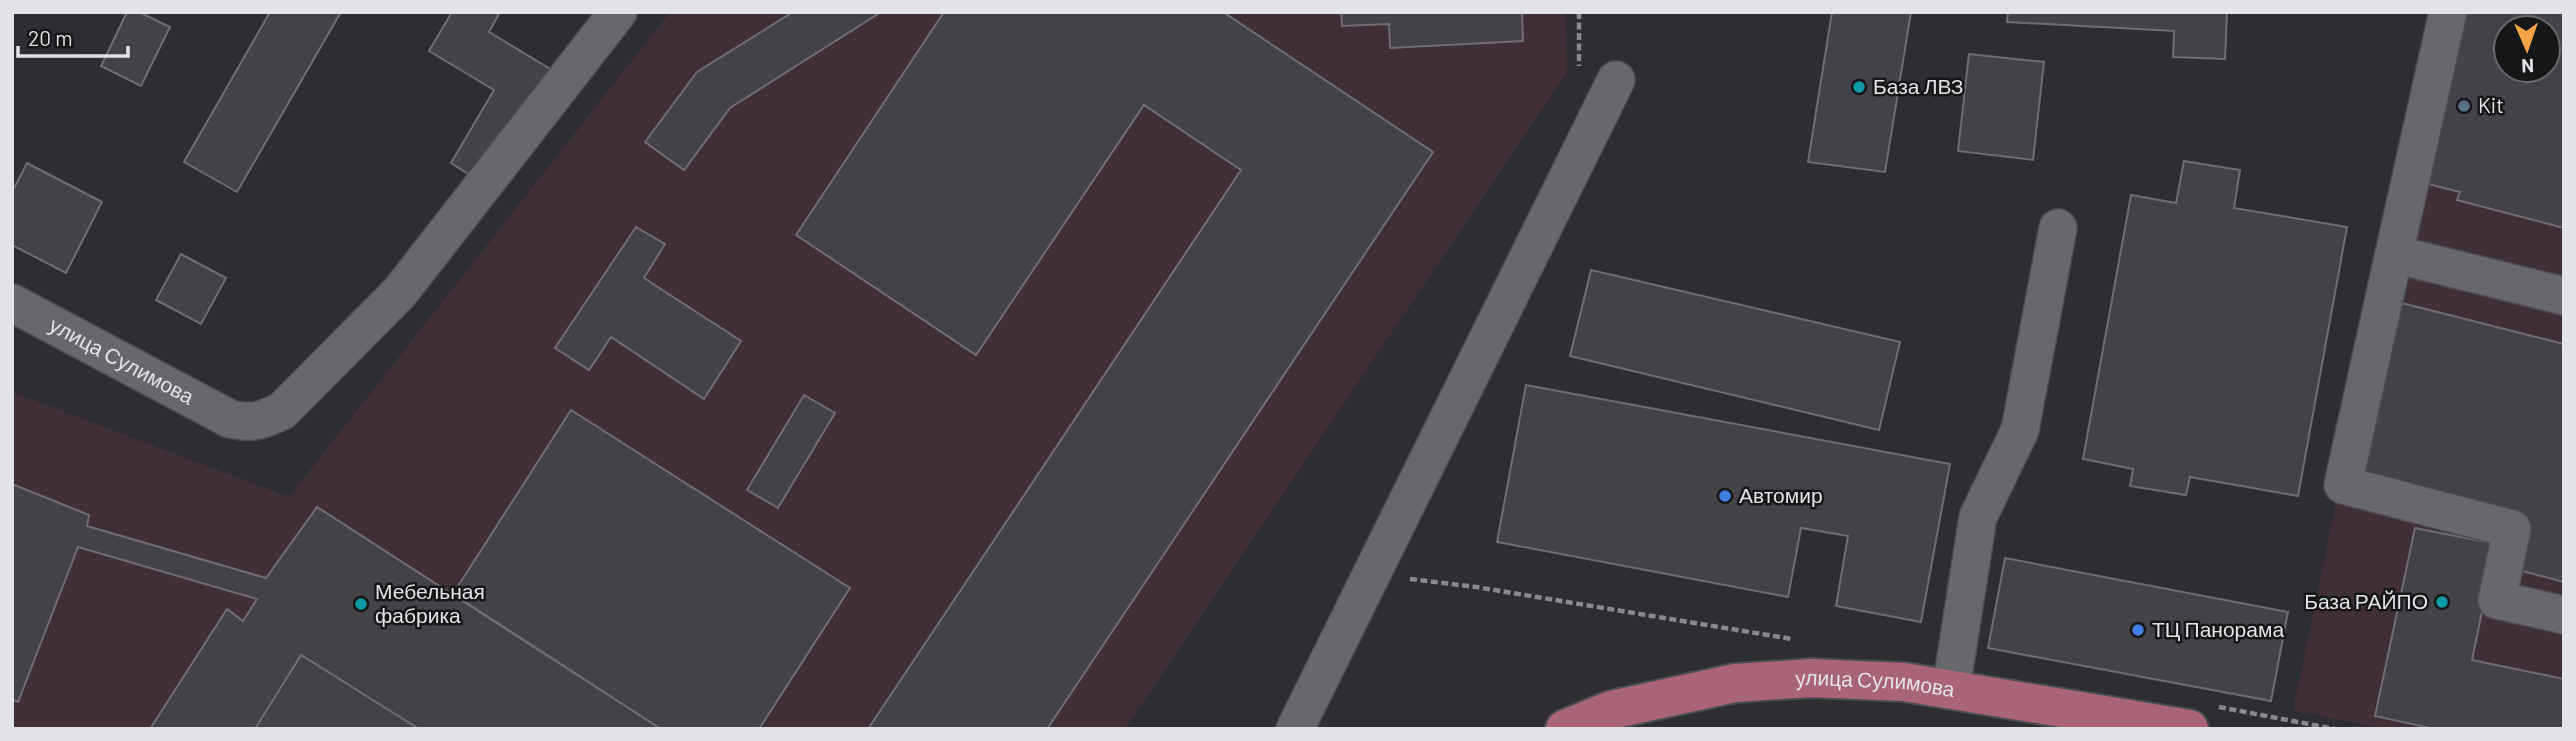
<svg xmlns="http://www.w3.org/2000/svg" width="2576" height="741" viewBox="0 0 2576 741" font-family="Barlow,sans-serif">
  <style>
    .industrial { fill: #412f38 }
    .building { fill: #434246; stroke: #6e6d71; stroke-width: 2; fill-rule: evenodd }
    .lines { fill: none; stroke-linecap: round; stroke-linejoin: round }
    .minor-casing { stroke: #4b4c4f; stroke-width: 40 }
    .major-casing { stroke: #4b4c4f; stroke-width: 42 }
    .path { stroke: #88898c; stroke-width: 4.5; stroke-dasharray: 7 3.5; stroke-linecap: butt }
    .minor { stroke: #67686c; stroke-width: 37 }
    .major { stroke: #a96477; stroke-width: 38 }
    .culture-dot { fill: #0f9aa8; stroke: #151617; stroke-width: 2.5 }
    .service-dot { fill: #5c6f8a; stroke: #151617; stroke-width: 2.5 }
    .shop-dot { fill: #3f7fe0; stroke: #151617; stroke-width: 2.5 }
    .labels { text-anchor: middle; stroke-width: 5; stroke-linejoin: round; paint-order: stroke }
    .poi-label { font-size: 21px; fill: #e3e4e7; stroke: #151617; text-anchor: start }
    .street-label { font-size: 21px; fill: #e3e4e7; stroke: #151617 }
  </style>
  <rect width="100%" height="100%" fill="#2c2e31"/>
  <path class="industrial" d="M670 12H1565L1567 72 1125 729H12V392L289 497Z
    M2435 28 2506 70H2548L2564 62V729H2386L2293 710Z"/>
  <path class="building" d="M127 12H139L170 27 141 86 101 66Z
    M270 12H341L237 192 184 162Z
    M452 12H500L489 32 552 70 484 184 451 163 494 90 429 51Z
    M793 12H881L730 108 684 170 645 142 697 72Z
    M944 12H1223L1433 152 1047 729H868L1241 170 1144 105 976 355 796 235Z
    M1341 12H1522L1523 41 1390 48 1389 24 1342 26Z
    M1832 12H1911L1885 172 1808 162Z
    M2008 12H2227L2225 59 2173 57 2174 31 2007 22Z
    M2460 12H2564V228L2457 200 2460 192 2416 181ZM2506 28H2548V70H2506Z
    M1969 54 2044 62 2033 160 1958 151Z
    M2184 161 2240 170 2234 208 2347 227 2298 496 2190 477 2186 495 2130 486 2133 469 2083 459 2131 195 2176 203Z
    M27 163 102 202 66 273 12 245V192Z
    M636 227 665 244 644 278 741 341 704 399 611 337 589 370 555 348Z
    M181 254 226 278 201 324 156 300Z
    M1591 270 1900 342 1879 430 1570 356Z
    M2402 303 2564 344V582L2514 569 2527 517 2358 475Z
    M1526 385 1950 464 1921 622 1836 606 1848 536 1801 528 1788 597 1497 542Z
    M804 395 835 413 778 508 747 490Z
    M571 410 850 588 759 729H661L453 594Z
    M12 484 89 515 87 526 266 578 317 507 661 729H419L301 655 255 729H150L227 609 243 621 257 599 78 547 18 702 12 700Z
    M2415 528 2496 544 2472 660 2564 679V729H2435L2375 716Z
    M2005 558 2288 612 2271 701 1988 648Z
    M301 655 419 729H255Z"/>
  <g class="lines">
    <defs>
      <g id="minor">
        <path d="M2448 12 2394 254 2564 296"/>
        <path d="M2394 254 2343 485 2512 529 2497 600 2564 615"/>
        <path id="s1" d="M12 303 230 419C253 424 261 421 282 411L400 292 618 12"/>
        <path d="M1951 689 1978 517 2020 430 2058 228"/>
        <path d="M1295 729 1616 80"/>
      </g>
      <g id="major">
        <path id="s2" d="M1565 729 1611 710 1735 683 1811 678 1904 682 2189 729"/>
      </g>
    </defs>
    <use href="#minor" class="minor-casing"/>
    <use href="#major" class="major-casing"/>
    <path class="path" d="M1579 12V66
      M1410 579 1476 587 1792 639
      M2219 707 2335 729"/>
    <use href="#minor" class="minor"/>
    <use href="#major" class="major"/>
  </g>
  <g class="culture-dot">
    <circle cx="1859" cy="87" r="7"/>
    <circle cx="2442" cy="602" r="7"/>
    <circle cx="361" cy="604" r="7"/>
  </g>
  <circle class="service-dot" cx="2464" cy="106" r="7"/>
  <g class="shop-dot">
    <circle cx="1725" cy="496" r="7"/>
    <circle cx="2138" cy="630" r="7"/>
  </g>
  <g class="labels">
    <g class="poi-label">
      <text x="1873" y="94">База ЛВЗ</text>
      <text x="2478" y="113">Kit</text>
      <text x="1739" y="503">Автомир</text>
      <text x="375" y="599">Мебельная<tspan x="375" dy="24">фабрика</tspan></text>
      <text x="2428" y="609" text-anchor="end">База РАЙПО</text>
      <text x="2152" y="637">ТЦ Панорама</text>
    </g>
    <g class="street-label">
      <text dy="7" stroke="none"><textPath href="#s1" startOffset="124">улица Сулимова</textPath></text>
      <text dy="7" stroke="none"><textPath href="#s2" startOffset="317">улица Сулимова</textPath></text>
    </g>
  </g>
  <rect width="2576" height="741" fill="none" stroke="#e3e4e7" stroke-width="28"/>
  <g transform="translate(2527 49) rotate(178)"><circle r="33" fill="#151617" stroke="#67686a" stroke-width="2"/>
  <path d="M0-5L12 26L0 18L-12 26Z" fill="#f6a247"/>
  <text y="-10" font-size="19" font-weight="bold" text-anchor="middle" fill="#e3e4e7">N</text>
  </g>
  <path d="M18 46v10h110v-10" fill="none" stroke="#e3e4e7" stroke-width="3.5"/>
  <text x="28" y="46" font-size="21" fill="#e3e4e7" stroke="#151617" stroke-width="5" paint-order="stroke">20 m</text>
</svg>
